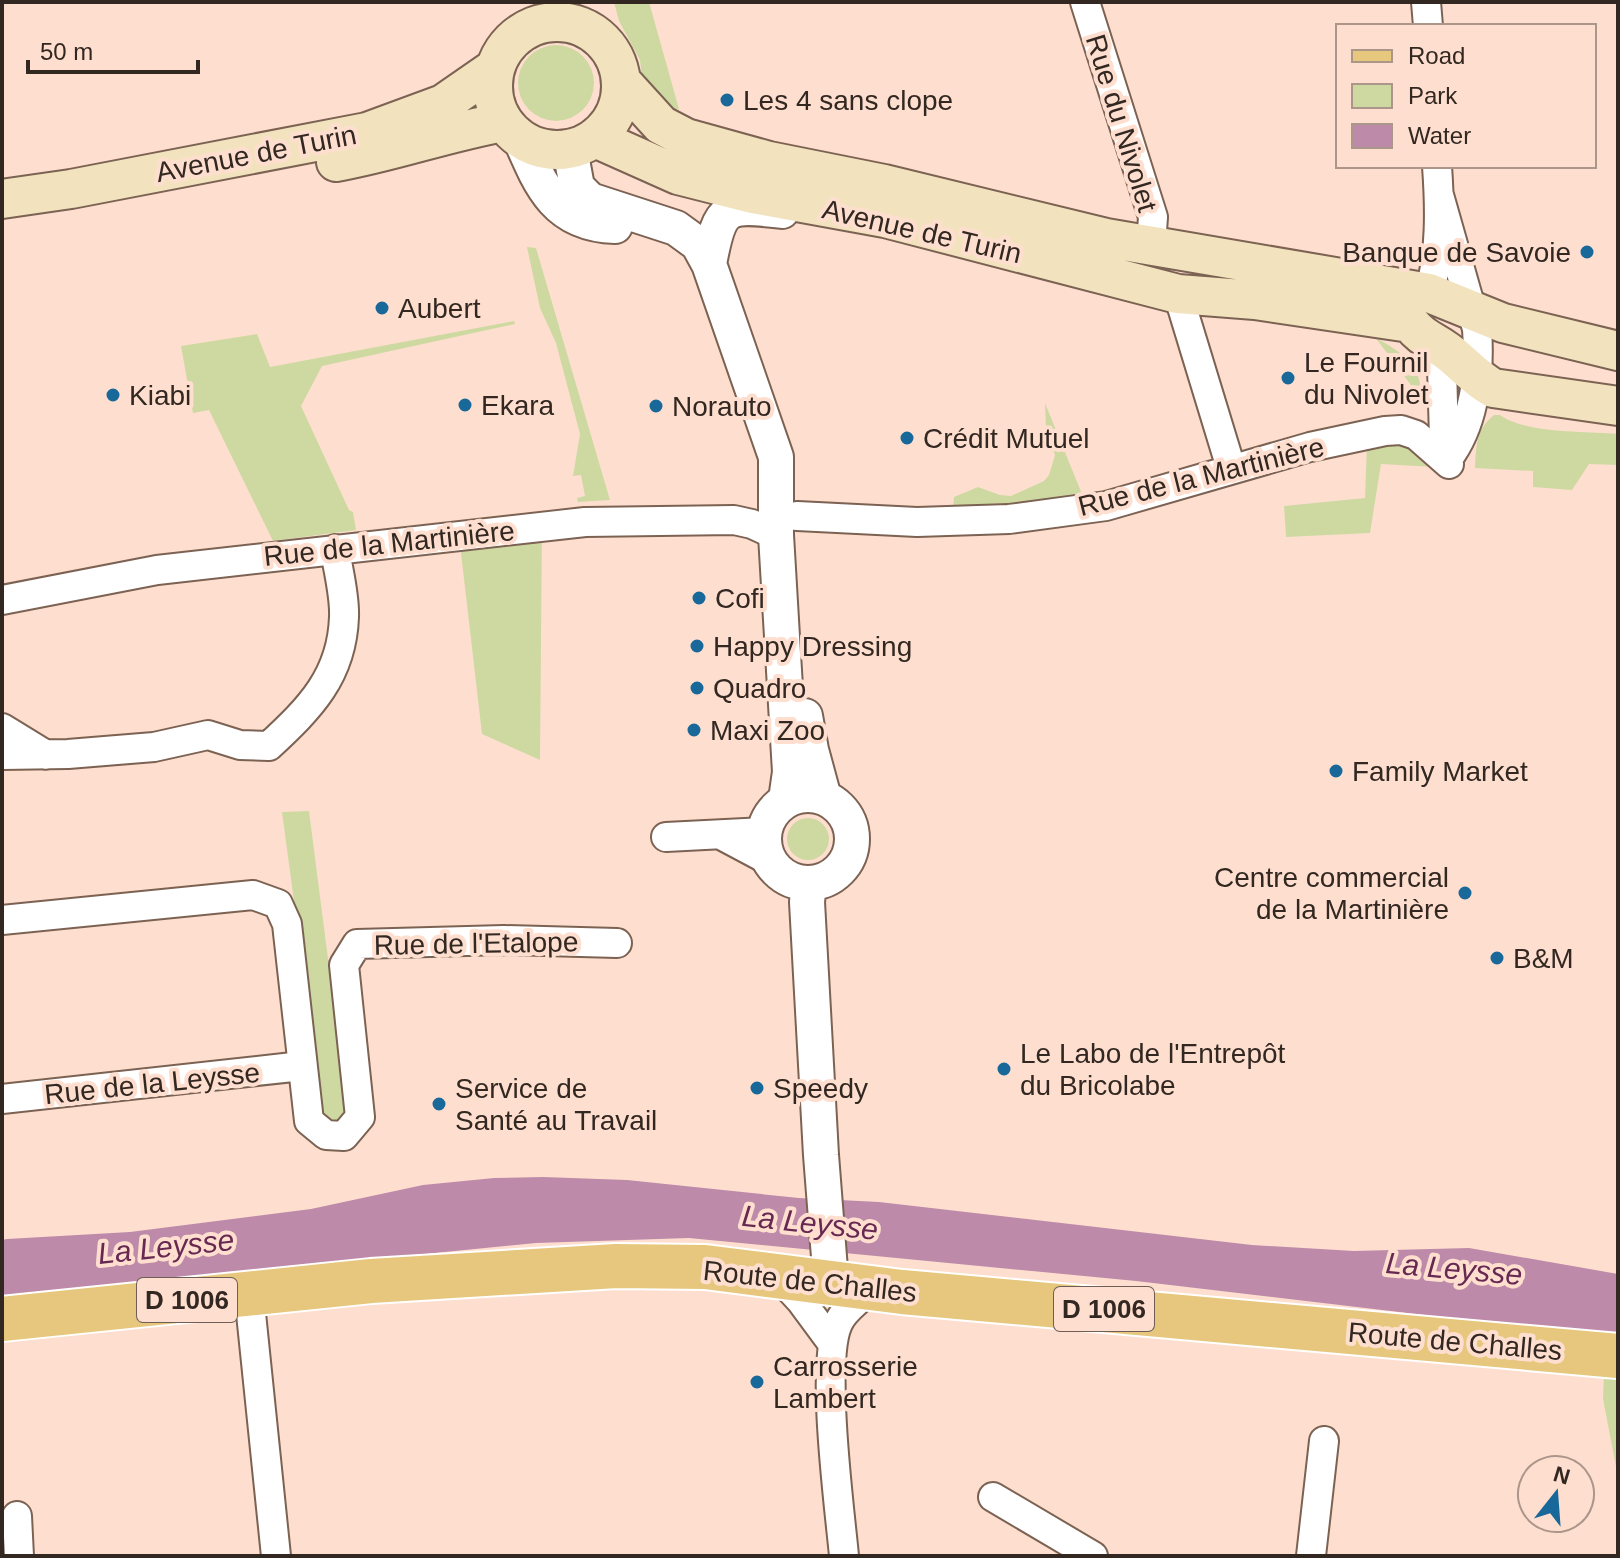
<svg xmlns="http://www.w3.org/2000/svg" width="1620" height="1558" viewBox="0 0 1620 1558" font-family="Arial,sans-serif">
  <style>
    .green { fill: #ced9a2 }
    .water { fill: #be8aa9 }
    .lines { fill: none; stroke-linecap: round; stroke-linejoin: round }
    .minor-casing { stroke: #7c6253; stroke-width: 32 }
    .tertiary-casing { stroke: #7c6253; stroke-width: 38 }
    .secondary-casing { stroke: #7c6253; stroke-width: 42 }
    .primary-casing { stroke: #fff; stroke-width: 48 }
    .minor { stroke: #fff; stroke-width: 28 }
    .tertiary { stroke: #fff; stroke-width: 34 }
    .secondary { stroke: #f2e3be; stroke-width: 38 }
    .primary { stroke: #e6c77d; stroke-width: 44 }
    .poi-dot { fill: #19689a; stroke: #fedfcf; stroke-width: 3 }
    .labels { text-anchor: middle; stroke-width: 8; stroke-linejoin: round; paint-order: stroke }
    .shield { fill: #fedfcf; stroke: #6f5e55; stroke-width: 2 }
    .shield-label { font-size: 26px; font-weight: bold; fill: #322721 }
    .poi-label { font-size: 28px; fill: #322721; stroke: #fedfcf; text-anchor: start }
    .street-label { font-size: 28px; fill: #322721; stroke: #fedfcf }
    .water-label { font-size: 30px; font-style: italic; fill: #672851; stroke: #fedfcf }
  </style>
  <rect width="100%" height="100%" fill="#fedfcf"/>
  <path class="green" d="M614 2H649L679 109 667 111 643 85 640 60 619 21Z
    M518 83a38 38 0 1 1 76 0a38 38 0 1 1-76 0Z
    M527 247 536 248 610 500 578 502 577 498 585 496 581 475 573 476 580 434 556 343 540 308Z
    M514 321 515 324 322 366 301 406 349 510 353 512 356 530 273 541 209 410 193 413 181 346 257 334 270 367Z
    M1375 337C1406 356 1420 361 1422 400Z
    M1045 403 1084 499 953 510 954 497 978 487 1000 495 1011 496 1044 481 1049 475 1055 455 1046 431Z
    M1494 415H1500C1526 434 1586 431 1618 434V465L1589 464 1572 490 1533 487V471L1475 468C1476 447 1476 429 1494 415Z
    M1411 442 1435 467 1381 464 1370 533 1286 537 1284 506 1365 498 1367 444Z
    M542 527 540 760 482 734 459 536Z
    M309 811 348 1114 332 1129 323 1117 282 812Z
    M787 839a21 21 0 1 1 42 0a21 21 0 1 1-42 0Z
    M1604 1373 1618 1375V1477L1603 1399Z"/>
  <path class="water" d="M543 1177 627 1180 799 1198 879 1202 1252 1245 1354 1251 1469 1248 1618 1274V1338L1136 1281 689 1238 536 1243 2 1296V1240L7 1239 130 1232 311 1209 423 1185 494 1178Z"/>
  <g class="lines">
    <defs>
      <path id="minor" d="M1085 2 1153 217 1151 245
        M1426 2 1428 26
        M1439 195 1477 329C1480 370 1475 419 1452 453
        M1429 293C1441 253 1440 208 1437 166
        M1178 294 1231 468
        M1424 341 1442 368 1444 438 1452 453
        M797 516 917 522 1009 519 1106 506 1310 447 1385 431 1401 430 1416 435 1449 464
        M2 600 157 570 585 522 734 520 752 524 776 535
        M2 728 46 755
        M2 755 68 754 154 747 208 735 240 745 269 746C310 708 342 676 344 617 345 595 338 571 335 549
        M723 836 770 861
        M666 837 765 832
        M2 920 253 895 278 904 287 924 309 1121 326 1135 344 1136 360 1117 344 965 357 944 504 940 617 943
        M2 1099 302 1066
        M777 1275 801 1301 832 1343
        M249 1294 276 1556
        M993 1497 1093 1556
        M17 1516 19 1556
        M844 1556C840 1511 818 1351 841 1318 848 1307 862 1297 872 1288
        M1311 1556 1324 1441"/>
      <path id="tertiary" d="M520 138C541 187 556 224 615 226
        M570 149 577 187 590 200 676 228 698 244 709 264 776 457V535L790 772 786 800
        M709 264C720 205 725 204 782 211
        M805 716 811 750 824 798
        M764 839a44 44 0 1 1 88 0a44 44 0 1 1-88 0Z
        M809 883 807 902 821 1155 831 1282"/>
      <path id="secondary" d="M493 86a64 64 0 1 1 128 0a64 64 0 1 1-128 0Z
        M621 81 661 125 686 138 769 161 884 184 1106 238 1429 293 1503 323 1618 351
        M595 138 678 175 753 194 885 218 1178 294 1255 300 1410 323C1424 340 1431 339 1447 351 1463 363 1475 378 1493 388L1618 406
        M336 162C393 152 447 132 504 122
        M2 199 71 189 367 132 443 104 495 68"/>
      <path id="primary" d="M2 1319 371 1281 616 1266 705 1267 902 1292 1618 1356"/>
    </defs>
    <use href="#minor" class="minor-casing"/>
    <use href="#tertiary" class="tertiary-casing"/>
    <use href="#secondary" class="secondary-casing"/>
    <use href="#primary" class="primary-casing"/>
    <use href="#minor" class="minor"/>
    <use href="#tertiary" class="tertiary"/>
    <use href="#secondary" class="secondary"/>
    <use href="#primary" class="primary"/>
  </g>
  <g class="poi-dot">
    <circle cx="727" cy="100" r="8"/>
    <circle cx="1587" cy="252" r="8"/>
    <circle cx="382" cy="308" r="8"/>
    <circle cx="1288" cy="378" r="8"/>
    <circle cx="113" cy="395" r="8"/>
    <circle cx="465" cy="405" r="8"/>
    <circle cx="656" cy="406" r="8"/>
    <circle cx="907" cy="438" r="8"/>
    <circle cx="699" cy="598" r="8"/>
    <circle cx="697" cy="646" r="8"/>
    <circle cx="697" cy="688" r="8"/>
    <circle cx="694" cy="730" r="8"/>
    <circle cx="1336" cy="771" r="8"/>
    <circle cx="1465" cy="893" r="8"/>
    <circle cx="1497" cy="958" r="8"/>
    <circle cx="1004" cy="1069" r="8"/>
    <circle cx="757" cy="1088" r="8"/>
    <circle cx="439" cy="1104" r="8"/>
    <circle cx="757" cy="1382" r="8"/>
  </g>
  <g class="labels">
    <g class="shield">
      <rect x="137" y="1278" width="100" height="44" rx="6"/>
      <rect x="1054" y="1287" width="100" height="44" rx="6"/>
    </g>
    <g class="shield-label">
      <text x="187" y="1309">D 1006</text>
      <text x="1104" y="1318">D 1006</text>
    </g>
    <g class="poi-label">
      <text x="743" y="110">Les 4 sans clope</text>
      <text x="1571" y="262" text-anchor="end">Banque de Savoie</text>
      <text x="398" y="318">Aubert</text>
      <text x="1304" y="372">Le Fournil<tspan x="1304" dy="32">du Nivolet</tspan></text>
      <text x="129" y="405">Kiabi</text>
      <text x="481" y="415">Ekara</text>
      <text x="672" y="416">Norauto</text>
      <text x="923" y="448">Crédit Mutuel</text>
      <text x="715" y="608">Cofi</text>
      <text x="713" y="656">Happy Dressing</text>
      <text x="713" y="698">Quadro</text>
      <text x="710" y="740">Maxi Zoo</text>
      <text x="1352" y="781">Family Market</text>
      <text x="1449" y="887" text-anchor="end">Centre commercial<tspan x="1449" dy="32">de la Martinière</tspan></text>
      <text x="1513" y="968">B&amp;M</text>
      <text x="1020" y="1063">Le Labo de l'Entrepôt<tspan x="1020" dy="32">du Bricolabe</tspan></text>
      <text x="455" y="1098">Service de<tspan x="455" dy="32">Santé au Travail</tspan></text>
      <text x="773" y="1098">Speedy</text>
      <text x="773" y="1376">Carrosserie<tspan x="773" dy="32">Lambert</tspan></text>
    </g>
    <g class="street-label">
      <text transform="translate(1122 123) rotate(73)" y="10">Rue du Nivolet</text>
      <text transform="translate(256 153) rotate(-11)" y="10">Avenue de Turin</text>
      <text transform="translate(922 231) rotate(13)" y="10">Avenue de Turin</text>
      <text transform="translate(1201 476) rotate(-14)" y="10">Rue de la Martinière</text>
      <text transform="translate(389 543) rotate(-6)" y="10">Rue de la Martinière</text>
      <text transform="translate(476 943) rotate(-1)" y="10">Rue de l'Etalope</text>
      <text transform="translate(152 1083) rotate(-6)" y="10">Rue de la Leysse</text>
      <text transform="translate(810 1281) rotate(6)" y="10">Route de Challes</text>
      <text transform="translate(1455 1341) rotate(5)" y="10">Route de Challes</text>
    </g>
    <g class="water-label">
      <text transform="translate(810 1223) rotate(6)" y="10">La Leysse</text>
      <text transform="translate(166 1247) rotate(-6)" y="10">La Leysse</text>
      <text transform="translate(1454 1269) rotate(5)" y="10">La Leysse</text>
    </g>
  </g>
  <rect width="1620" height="1558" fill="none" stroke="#322721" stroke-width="8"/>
  <rect x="1336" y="24" width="260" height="144" fill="#fedfcf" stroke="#ac9589" stroke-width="2"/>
  <rect x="1352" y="50" width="40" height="12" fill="#e6c77d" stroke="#ac9589" stroke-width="2"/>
  <text x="1408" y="64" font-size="24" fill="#322721">Road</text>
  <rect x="1352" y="84" width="40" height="24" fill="#ced9a2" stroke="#ac9589" stroke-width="2"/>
  <text x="1408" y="104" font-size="24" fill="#322721">Park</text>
  <rect x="1352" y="124" width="40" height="24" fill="#be8aa9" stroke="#ac9589" stroke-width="2"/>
  <text x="1408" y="144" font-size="24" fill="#322721">Water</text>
  <g transform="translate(1556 1494) rotate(17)"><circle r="38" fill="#fedfcf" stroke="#ac9589" stroke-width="2"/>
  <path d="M0-6L14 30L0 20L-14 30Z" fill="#19689a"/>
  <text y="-12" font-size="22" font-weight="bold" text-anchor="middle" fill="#322721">N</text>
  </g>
  <path d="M28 60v12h170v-12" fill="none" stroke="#322721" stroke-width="4"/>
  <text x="40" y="60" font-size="24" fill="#322721" stroke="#fedfcf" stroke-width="6" paint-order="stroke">50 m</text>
</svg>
